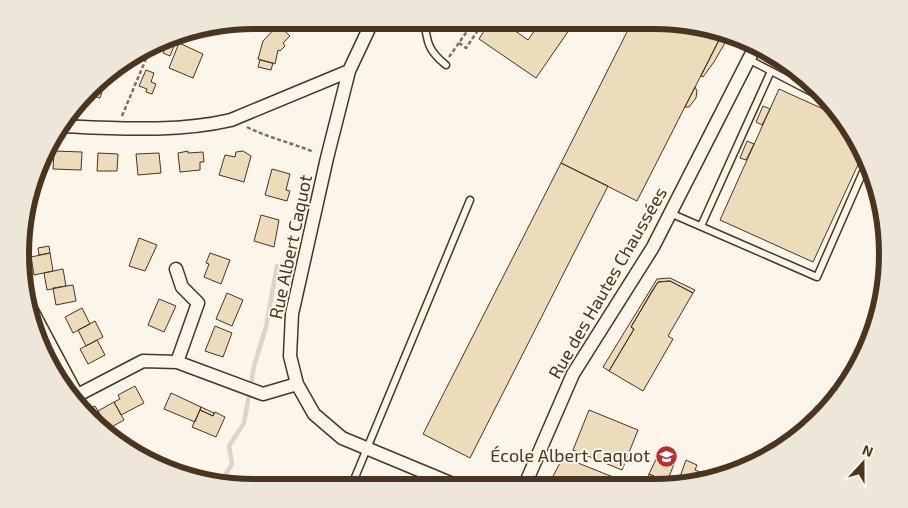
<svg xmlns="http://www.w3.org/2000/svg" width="908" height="508" viewBox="0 0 908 508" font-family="'Exo 2',sans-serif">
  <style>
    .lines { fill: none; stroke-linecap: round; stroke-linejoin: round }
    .stream { stroke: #dcd4c6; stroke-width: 4.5 }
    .building { fill: #ecdcbc; stroke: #4a3520 }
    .service-casing { stroke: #4a3520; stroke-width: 9 }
    .minor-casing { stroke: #4a3520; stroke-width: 15 }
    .path { stroke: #7f6f5c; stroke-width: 2.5; stroke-dasharray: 4 2.5; stroke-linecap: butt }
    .service { stroke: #fbf6e9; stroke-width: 6 }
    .minor { stroke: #fbf6e9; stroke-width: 12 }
    .labels { text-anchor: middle; stroke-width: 4; stroke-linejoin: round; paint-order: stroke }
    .street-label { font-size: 18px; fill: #4a3520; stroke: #fbf6e9 }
    .poi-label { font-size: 18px; fill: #4a3520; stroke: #fbf6e9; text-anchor: end }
    .rim { fill: none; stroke: #4a3520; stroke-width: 6 }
  </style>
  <rect width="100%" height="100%" fill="#fbf6e9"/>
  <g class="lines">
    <path class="stream" d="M251 384 254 366 266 327 277 266
      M221 482 232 464 229 446 244 423 249 395"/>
  </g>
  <path class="building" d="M491 20H510L507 25 528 40 542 20H576L536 78 479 39Z
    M633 20H669L721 36 637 201 561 163Z
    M278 25 290 36 283 43 285 46 280 51 278 50 275 64 258 59 263 41Z
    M721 36 727 38 726 41 714 62 703 77 701 76Z
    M170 38 176 41 170 56 163 53Z
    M179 43 203 54 193 78 169 68Z
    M260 60 273 63 271 70 258 67Z
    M146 70 154 73 151 82 156 84 152 94 146 92 147 89 139 86Z
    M102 78 106 80 100 98 89 95Z
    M695 87 697 91 696 98 689 107H685Z
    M779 89 843 118 862 156 813 262 720 220Z
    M763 106 770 109 762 125 756 122Z
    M747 141 754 144 746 160 740 158Z
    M54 151 82 152 81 170 53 169Z
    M188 151V153L203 152 204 162H200V170L180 172 178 153Z
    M243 151 251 156 244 182 219 175 225 155 235 157 236 152Z
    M98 153 118 154 117 171H97Z
    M159 153 161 173 138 175 136 154Z
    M561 163 608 186 470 458 423 434Z
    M272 169 290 174 286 190 290 191 287 201 265 195Z
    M261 215 279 220 274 247 254 241Z
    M139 238 157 245 145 271 129 266Z
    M49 246 50 253 39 255 38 248Z
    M50 253 53 271 34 275 31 257Z
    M210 253 230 260 221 284 204 277 209 264 206 263Z
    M63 269 66 286 47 290 44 273Z
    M670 278 695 290 693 293 670 281 658 282 631 327 634 329 609 371 603 367 657 279Z
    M670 281 693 293 668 336 673 339 643 391 609 371 634 329 631 327 652 291 658 282Z
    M73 285 76 301 56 305 53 288Z
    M227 293 243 300 232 326 216 319Z
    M159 299 176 306 164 332 148 325Z
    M82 308 90 324 73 333 65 317Z
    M95 321 103 337 86 346 78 330Z
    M215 326 232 333 223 357 205 351Z
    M97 340 105 355 88 364 80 349Z
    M135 386 144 403 121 415 114 402 120 399 118 395Z
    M171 393 201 407 195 422 164 409Z
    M114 402 124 420 108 429 98 411Z
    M95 406 105 423 100 426 83 412Z
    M201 407 214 413 213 416 200 410Z
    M200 410 213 416 215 412 225 417 216 437 192 427Z
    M589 410 638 430 622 470 573 450Z
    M563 457 613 477 609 486H548Z
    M657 457 674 464 667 482 649 474Z
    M686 460 697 465 695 470 710 476 684 486 677 485Z
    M649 474 667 482 665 486H644Z
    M316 478 327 487H309Z"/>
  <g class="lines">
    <defs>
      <path id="service" d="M424 20C427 42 428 51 446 65
        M748 59 827 100
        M670 213 817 277 866 165
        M701 226 771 71
        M351 487 470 200"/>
      <path id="minor" d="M373 20 349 71 327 158 292 314 290 356 297 384 314 414 342 438 460 487
        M59 126C115 128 176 133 231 120L349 71
        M176 269 182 287 198 303 177 362
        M29 305 77 395
        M72 398 143 361 177 362 263 394 297 384
        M524 487 573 374 653 247 755 47"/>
    </defs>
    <use href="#service" class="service-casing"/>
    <use href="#minor" class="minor-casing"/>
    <path class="path" d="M459 43 466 48 485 20
      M449 57 475 20
      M122 116 151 47
      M247 127C269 138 292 143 314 152"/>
    <use href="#service" class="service"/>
    <use href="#minor" class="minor"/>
  </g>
  <defs>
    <symbol id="school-disc" viewBox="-11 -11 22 22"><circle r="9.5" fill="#c62828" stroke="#fbf6e9"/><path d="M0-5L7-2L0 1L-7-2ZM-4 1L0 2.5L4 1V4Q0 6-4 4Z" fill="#fff"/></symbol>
  </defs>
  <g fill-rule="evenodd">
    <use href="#school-disc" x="654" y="444" width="25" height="25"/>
  </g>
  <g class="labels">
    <g class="street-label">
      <text transform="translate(291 247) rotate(-78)" y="6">Rue Albert Caquot</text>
      <text transform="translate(608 283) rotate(-60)" y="6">Rue des Hautes Chaussées</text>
    </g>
    <g class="poi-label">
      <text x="650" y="462">École Albert Caquot</text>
    </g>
  </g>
  <path d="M0 0H908V508H0ZM254 29H654A225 225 0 0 1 879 254V254A225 225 0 0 1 654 479H254A225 225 0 0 1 29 254V254A225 225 0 0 1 254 29Z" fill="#ede7d9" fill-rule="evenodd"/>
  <path class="rim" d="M254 29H654A225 225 0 0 1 879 254V254A225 225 0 0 1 654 479H254A225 225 0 0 1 29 254V254A225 225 0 0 1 254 29Z"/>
  <g transform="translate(863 463) rotate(21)" stroke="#fbf6e9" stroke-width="4" paint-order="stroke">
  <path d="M0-4L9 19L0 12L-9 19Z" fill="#4a3520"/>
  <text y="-8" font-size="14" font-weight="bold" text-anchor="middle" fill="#4a3520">N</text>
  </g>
</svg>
